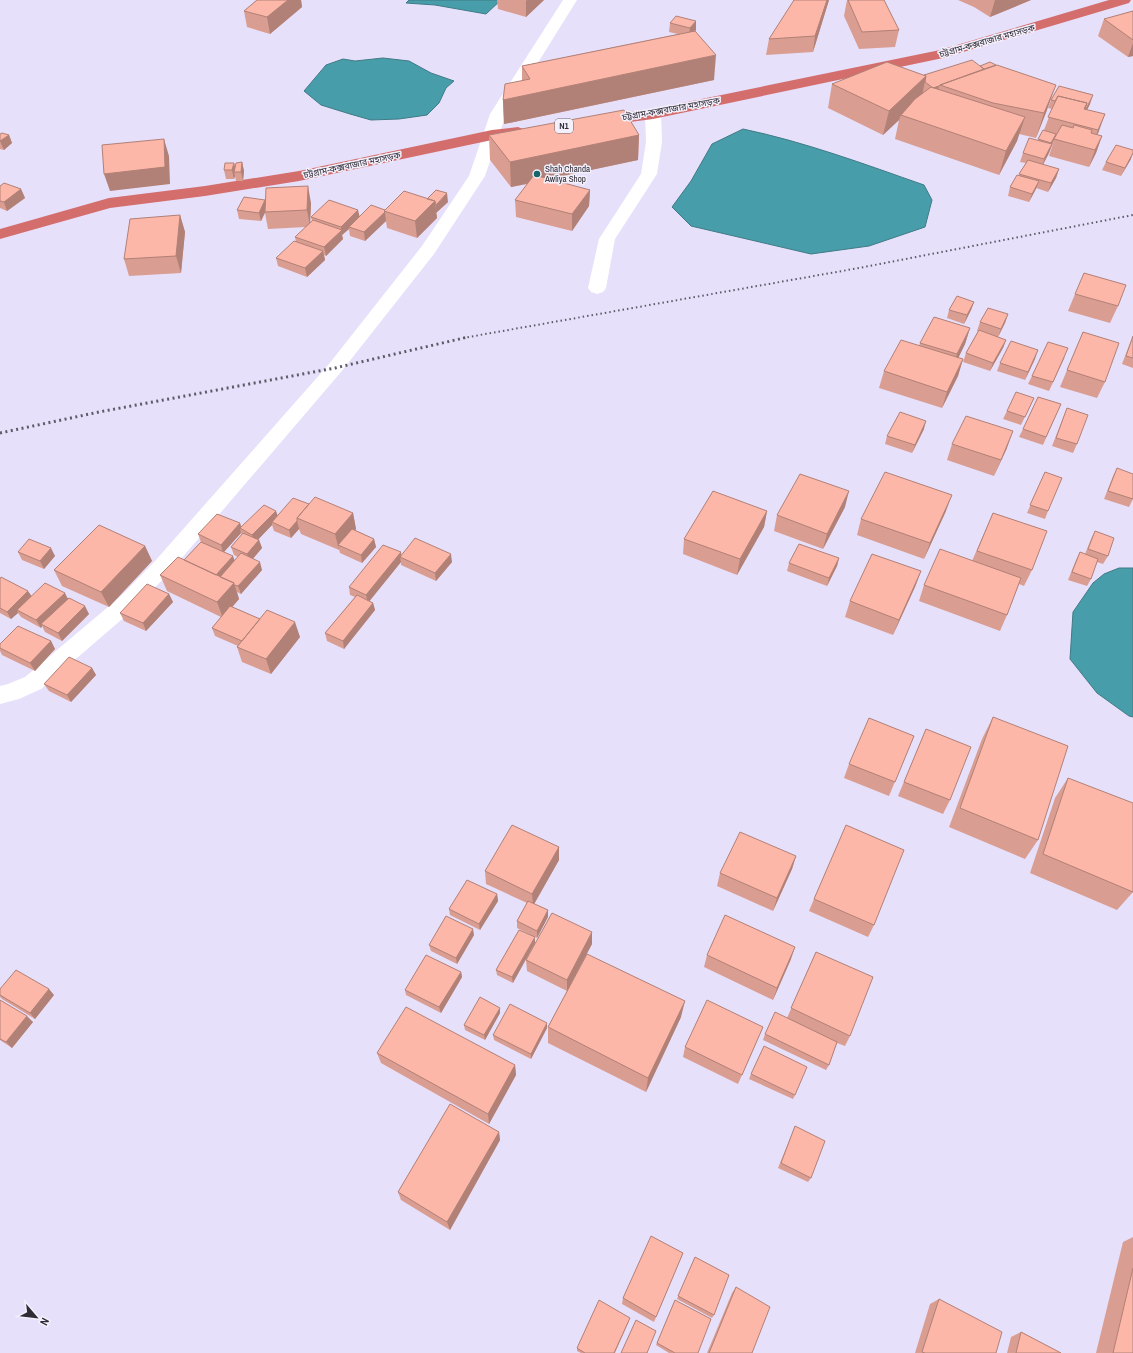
<svg xmlns="http://www.w3.org/2000/svg" width="1133" height="1353" viewBox="0 0 1133 1353" font-family="'Archivo Narrow','Noto Sans Bengali',sans-serif">
  <style>
    .water { fill: #479da9; stroke: #407b86 }
    .lines { fill: none; stroke-linecap: round; stroke-linejoin: round }
    .street { fill: #fff; fill-rule: evenodd }
    .highway { fill: #d46e6c; fill-rule: evenodd }
    .rail-far1 { stroke: #5e5a68; stroke-width: 2; stroke-dasharray: 1.5 3; stroke-linecap: butt }
    .rail { stroke: #5e5a68; stroke-width: 3; stroke-dasharray: 2 3.5; stroke-linecap: butt }
    .wall { fill: #da9d91; fill-rule: evenodd }
    .shaded-wall { fill: #b18076 }
    .building { fill: #fdb7a9; stroke: #b18076 }
    .poi-dot { fill: #166569; stroke: #f3f0fb; stroke-width: 1.5 }
    .labels { text-anchor: middle; stroke-width: 3; stroke-linejoin: round; paint-order: stroke }
    .far-street-label { font-size: 9px; fill: #2f2c36; stroke: #f3f0fb }
    .shield { fill: #f3f0fb; stroke: #6a6771; stroke-width: 1 }
    .shield-label { font-size: 9px; font-weight: bold; fill: #2f2c36 }
    .far-poi-label { font-size: 9px; fill: #2f2c36; stroke: #f3f0fb; text-anchor: start }
  </style>
  <rect width="100%" height="100%" fill="#e7e0fb"/>
  <path class="water" d="M409 0H501L486 14 435 5 406 3Z
    M383 58 409 61 431 73 454 81 446 88 439 103 427 115 399 119 371 120 350 114 321 105 304 91 326 65 343 59 355 61Z
    M743 129C805 142 864 164 924 185L932 200 925 227 869 246 811 254 691 226 672 207 691 181 712 144Z
    M1119 568H1133V717L1129 716 1097 693 1070 659 1073 612 1093 583 1104 574Z"/>
  <g class="lines">
    <path class="street" d="M563 0H577L506 114 485 176 434 254 341 372 169 573 135 608 41 689 19 699 0 704V686L8 684 25 677 121 596 155 561 329 364 422 246 469 176 490 114Z
      M653 109 658 111 661 114 662 142 657 174 615 239 606 288 603 292 597 294 591 292 588 288 599 239 641 174 646 142 645 114 648 111Z"/>
    <path class="highway" d="M1109 0H1131L1129 3 943 58 653 119 600 126 595 124 592 121 595 118 600 116 653 109 940 50Z
      M518 127 523 129 526 132 523 135 492 140 299 181 205 196 110 208 0 239V229L109 198 205 186 299 171 492 130Z"/>
    <path class="rail-far1" d="M463 338 859 268 1133 215"/>
    <path class="rail" d="M0 433 99 412 335 368 468 337"/>
  </g>
  <path class="wall" d="M257 0H301L302 7 270 34 247 27 244 11Z
    M497 0H544L526 17 498 9Z
    M829 0 813 52 766 55 769 39Z
    M847 0H884L899 30 895 47 859 49 844 16Z
    M958 0H1031L990 17 974 7Z
    M1133 11V56L1128 57 1098 36 1104 19Z
    M696 21V30L695 31 714 80 504 124 503 100 522 81V66L678 34 669 32 670 23Z
    M980 66 1047 110 1036 138 1019 134 1017 141 999 175 895 139 899 120 883 135 828 108 832 84 924 75Z
    M1051 100 1090 104 1087 110 1099 131 1097 135 1102 136 1096 153 1089 167 1049 156 1055 137 1049 153 1043 165 1059 169 1056 178 1048 192 1036 188 1029 202 1008 196 1010 187 1019 175 1026 163 1020 162 1023 153 1038 141 1044 130 1052 109 1048 108Z
    M0 134 9 135 12 143 4 150 0 149Z
    M489 135H639L638 160 548 179 590 190 589 206 572 231 516 217 515 200 528 184 511 187 490 160Z
    M1131 159 1121 176 1102 170 1106 162Z
    M242 162 244 171 243 181H236L235 176 234 179H226L224 170 234 163 235 167Z
    M0 186 21 189 25 198 7 211 0 208Z
    M427 199 448 202 436 213 437 218 417 238 387 228 386 221 365 241 350 236 349 229 342 235 343 239 326 256 324 255 325 260 307 277 278 266 276 258 296 242 295 237 306 227 268 229 265 213 261 221 239 219 237 210 265 200 311 203 310 222 312 221 311 217H359Z
    M180 215 185 232 181 273 129 276 124 259Z
    M1075 294 1118 306 1110 323 1068 311Z
    M974 302 971 310 964 324 947 318 949 310Z
    M1008 314 1005 323 998 337 1006 340 1003 348 990 371 963 362 966 353 978 331H977L980 322Z
    M970 328 965 344 958 358 963 359 958 376 942 408 879 388 884 371 919 346 920 343Z
    M1083 332 1105 382 1097 398 1060 387Z
    M1133 336V368L1122 364 1130 343Z
    M1065 357 1049 391 1028 384 1032 376Z
    M1035 359 1025 380 997 371 1000 363Z
    M1034 398 1021 425 1003 419 1007 411Z
    M1061 404 1043 445 1019 437 1023 429Z
    M1067 408 1077 444 1073 453 1052 446Z
    M924 429 912 453 885 444 887 436Z
    M952 444 1007 448 994 476 947 460Z
    M1117 468 1133 499 1129 507 1104 499 1113 476Z
    M1045 472 1048 511 1045 519 1027 513Z
    M309 504 353 513 356 529 355 530 374 539 376 547 362 563 340 553 339 549V550L301 534 299 529 291 538 274 531 272 525 258 539 259 540 262 548 253 559 262 570 241 594 237 592 239 599 232 607 300 637 271 674 242 662 237 647 238 646 215 636 212 628 221 617 167 591 160 575 184 560 201 542 198 534 240 523 241 527 278 516ZM241 533 242 534 231 547 234 555 238 557 234 561 224 552Z
    M845 507 823 549 774 531 777 515Z
    M767 511 764 527 737 575 683 554 684 539Z
    M946 511 924 559 857 535 861 519Z
    M993 513 1032 570 1024 586 1019 584 1007 615 1000 631 919 601 924 585 972 561Z
    M1095 531 1108 556 1103 564 1097 562 1091 579 1087 586 1068 580 1076 560 1080 552 1085 554 1091 539Z
    M145 546 152 561 109 607 62 586 54 570Z
    M18 552 55 556 44 569 22 560Z
    M401 552V556L452 562 436 581 401 565V562L369 601 373 603 375 610 344 649 327 641 325 633 355 597 350 595 349 587Z
    M839 558 837 566 827 586 787 571 789 563Z
    M921 571 915 587 893 635 845 617 850 601Z
    M0 579 31 596 68 598 89 614 62 641 45 632 42 626 41 628 21 617 18 613 11 619 0 613Z
    M169 594 173 602 146 631 124 621 120 613Z
    M51 641 55 649 35 671 2 655 0 651V644Z
    M92 668 96 675 71 702 49 691 44 684Z
    M993 717 1038 840 1025 859 949 827 982 739Z
    M926 729 950 800 943 814 898 796Z
    M914 736 889 796 844 778 849 764Z
    M1068 778 1133 892 1117 910 1030 873 1055 798Z
    M559 847V860L534 904 548 910V917L537 938 517 928V921L527 903 486 884 485 871Z
    M796 856 792 869 773 911 717 886 720 873Z
    M497 894 498 901 480 930 450 915 449 909Z
    M814 899 874 925 868 937 809 911Z
    M519 930 513 983 497 975 496 970Z
    M592 932V944L572 981 681 1017 646 1092 548 1043V1027L567 991 527 971 526 960Z
    M474 935 457 964 431 951 429 945Z
    M816 952 850 1036 845 1046 837 1043 829 1065 826 1070 763 1040 765 1034 787 1018Z
    M707 955 791 959 773 1000 704 967Z
    M461 972 462 977 441 1013 406 995 405 990Z
    M0 989 54 995 35 1019 2 999 0 997Z
    M0 1000 33 1022 12 1048 0 1040Z
    M500 1008V1013L485 1040 465 1030 464 1025Z
    M547 1023V1028L531 1059 494 1040 493 1035Z
    M763 1027 738 1084 683 1057 685 1047Z
    M377 1053 515 1065 516 1075 489 1124 381 1063Z
    M751 1074 795 1095 793 1099 749 1079Z
    M795 1126 811 1178 808 1182 778 1168 793 1131Z
    M499 1132 500 1140 450 1230 401 1200 398 1192Z
    M1133 1237V1353H1096L1123 1242Z
    M683 1253 654 1322 622 1304 623 1298Z
    M695 1257 714 1315 712 1318 677 1299Z
    M736 1287 752 1353H707L732 1293Z
    M939 1299 996 1353H915L930 1304Z
    M675 1300 698 1353H669L656 1345Z
    M629 1321 615 1353H581L577 1351V1348Z
    M1021 1332 1061 1353H1007L1011 1337Z"/>
  <path class="shaded-wall" d="M288 0H301L302 7 270 34 267 17Z
    M527 0H544L526 17V1Z
    M827 0H829L813 52 815 36Z
    M995 0H1031L990 17Z
    M696 21V30L689 37 690 28Z
    M1133 43V56L1128 57Z
    M716 55 714 80 504 124 503 100Z
    M926 76 921 101 901 115 899 120 883 135 889 111Z
    M1056 85 1047 110 1036 138 1044 113Z
    M939 86 935 102 933 88Z
    M1093 95 1090 104 1083 118 1086 109Z
    M1105 114 1099 131 1092 147 1098 130Z
    M1025 117 1017 141 999 175 1006 151Z
    M1056 134 1049 153 1041 168 1051 143Z
    M9 135 12 143 4 150 0 141Z
    M639 135 638 160 511 187 510 162Z
    M1102 136 1096 153 1089 167 1095 150Z
    M164 139 169 156 170 184 110 191 104 174Z
    M1133 153 1131 159 1121 176 1125 168Z
    M242 162 244 171 243 181 241 172Z
    M234 163 236 171 234 172 235 176 234 179 232 170Z
    M1059 169 1056 178 1048 192 1051 183Z
    M1039 181 1036 189 1029 202 1032 194Z
    M308 186 311 203 310 226 307 210Z
    M21 189 25 198 7 211 4 202Z
    M590 190 589 206 572 231V214Z
    M447 193 448 202 436 213V205Z
    M265 200 267 208 261 221 259 213Z
    M435 201 437 218 417 238 415 221Z
    M358 210 360 218 349 227V229L342 235 343 239 326 256 324 247 341 231V227Z
    M385 212 386 221 365 241 364 232Z
    M180 215 185 232 181 273 176 256Z
    M323 251 325 260 307 277 305 268Z
    M974 302 971 310 964 324 967 315Z
    M1008 314 1005 323 998 337 1001 329Z
    M970 328 965 344 952 371 957 354Z
    M1006 340 1003 348 990 371 993 363Z
    M1038 350 1035 359 1025 380 1028 372Z
    M963 359 958 376 942 408 947 392Z
    M926 421 924 429 912 453 915 445Z
    M1013 431 1007 448 994 476 1001 460Z
    M849 491 845 507 823 549 827 534Z
    M952 495 946 511 924 559 930 543Z
    M276 511 279 519 272 522V525L255 543 252 535Z
    M767 511 764 527 737 575 740 559Z
    M353 513 356 529 341 547 338 545 339 549V550L335 534Z
    M297 521 299 529 291 538 289 530Z
    M240 523 242 529 240 528 241 533 223 553 221 545Z
    M374 539 376 547 362 563 361 555Z
    M259 540 262 548 250 562 247 554Z
    M145 546 152 561 109 607 101 592Z
    M51 548 55 556 44 569 40 561Z
    M401 552 402 558 400 557 401 562 368 603 366 595Z
    M451 554 452 562 436 581 435 573Z
    M233 556 236 564 222 579 214 577Z
    M839 558 837 566 827 586 829 578Z
    M260 562 262 570 241 594 238 586Z
    M921 571 915 587 893 635 899 620Z
    M234 583 239 599 223 618 217 602Z
    M28 591 33 598 17 610 18 613 11 619 7 612Z
    M65 593 69 601 41 624 42 626 41 628 36 620Z
    M169 594 173 602 146 631 143 623Z
    M373 603 375 610 344 649 343 641Z
    M85 606 89 614 62 641 58 633Z
    M295 622 300 637 271 674 266 659Z
    M51 641 55 649 35 671 30 663Z
    M92 668 96 675 71 702 67 695Z
    M559 847V860L533 906 532 894Z
    M796 856 792 869 773 911 777 898Z
    M497 894 498 901 480 930 479 924Z
    M548 910V917L537 938V931Z
    M473 929 474 935 457 964 456 958Z
    M592 932V944L567 991V980Z
    M535 937V943L513 983 512 977Z
    M795 947 791 959 773 1000 777 988Z
    M461 972 462 977 441 1013 439 1007Z
    M49 989 54 995 35 1019 30 1013Z
    M685 1001 681 1017 646 1092 648 1078Z
    M500 1008V1013L485 1040 484 1035Z
    M27 1016 33 1022 12 1048 6 1042Z
    M547 1023V1028L531 1059V1054Z
    M515 1065 516 1075 489 1124 488 1114Z
    M499 1132 500 1140 450 1230 447 1222Z"/>
  <path class="building" d="M257 0H288L267 17 244 11Z
    M794 0H827L815 36 769 39Z
    M848 0H884L899 30 862 32Z
    M1133 11V40L1104 19Z
    M676 16 696 21 690 28 670 23Z
    M695 31 716 55 503 100 505 84 530 79 522 66Z
    M972 60 984 69 940 85 939 86 933 88 925 82 926 76 924 75Z
    M887 62 926 76 889 111 832 84Z
    M990 62 996 65 984 69 980 66Z
    M997 65 1056 85 1044 113 993 103 940 85Z
    M1059 86 1093 95 1086 109H1085L1087 103 1058 96 1055 101 1051 100Z
    M931 87 1025 117 1006 151 901 115 915 99Z
    M1058 96 1087 103 1084 109 1105 114 1098 130 1048 117Z
    M624 110 639 135 510 162 489 135Z
    M1062 125 1073 128 1074 125 1092 130 1091 133 1102 136 1095 150 1054 139Z
    M1043 130 1056 134 1051 143 1038 139Z
    M2 133 9 135 0 141V134Z
    M1029 138 1052 144 1044 159 1023 153Z
    M164 139 165 167 104 174 102 145Z
    M1116 145 1133 150V153L1125 168 1106 162Z
    M1028 160 1059 169 1051 183 1019 174Z
    M242 162 241 172H234L236 163Z
    M225 163H234L232 170H224Z
    M534 175 590 190 572 214 515 200Z
    M1017 175 1039 181 1032 194 1010 187Z
    M4 183 21 189 4 202 0 201V186Z
    M308 186 307 210 265 212 266 188Z
    M436 190 447 193 436 205 435 201 427 199Z
    M404 191 435 201 415 221 384 211Z
    M244 197 265 200 259 213 237 210Z
    M329 200 358 210 341 227 311 217Z
    M371 205 385 210 384 211 385 212 364 232 349 227Z
    M180 215 176 256 124 259 130 219Z
    M313 220 342 230 324 247 295 237Z
    M294 241 323 251 305 268 276 258Z
    M1084 273 1126 285 1118 306 1075 294Z
    M957 296 974 302 967 315 949 310Z
    M988 308 1008 314 1001 329 980 322Z
    M934 317 970 328 957 354 920 343Z
    M979 330 1006 340 993 363 966 353Z
    M1083 332 1119 343 1105 382 1067 370Z
    M1133 336V358L1126 356Z
    M901 340 963 359 947 392 884 371Z
    M1011 341 1038 350 1028 372 1000 363Z
    M1048 342 1068 348 1053 382 1032 376Z
    M1016 392 1034 398 1025 417 1007 411Z
    M1038 397 1061 404 1046 437 1023 429Z
    M1067 408 1088 415 1077 444 1056 438Z
    M900 412 926 421 915 445 887 436Z
    M966 416 1013 431 1001 460 952 444Z
    M1117 468 1133 474V499L1108 491Z
    M885 472 952 495 930 543 861 519Z
    M1045 472 1062 478 1048 511 1030 505Z
    M800 474 849 491 827 534 777 515Z
    M713 491 767 511 740 559 684 539Z
    M315 497 353 513 335 534 297 518Z
    M293 498 309 504 297 518V521L289 530 272 522Z
    M264 505 276 511 252 535 240 528Z
    M993 513 1047 531 1032 570 977 551Z
    M217 514 240 523 221 545 198 534Z
    M99 525 145 546 101 592 54 570Z
    M352 529 374 539 361 555 338 545Z
    M1095 531 1114 538 1108 556 1088 549Z
    M243 533 259 540 247 554 231 547Z
    M415 538 451 554 435 573 400 557Z
    M29 539 51 548 40 561 18 552Z
    M201 542 233 556 216 575 184 560Z
    M799 544 839 558 829 578 789 563Z
    M383 545 401 552 366 595 349 587Z
    M940 549 1021 578 1007 615 924 585Z
    M1080 552 1098 559 1091 579 1072 572Z
    M241 553 260 562 238 586 234 585V583L220 577Z
    M872 554 921 571 899 620 850 601Z
    M178 557 234 583 217 602 160 575Z
    M1 577 28 591 7 612 0 608V579Z
    M45 583 65 593 36 620 17 610Z
    M147 584 169 594 143 623 120 613Z
    M357 595 373 603 343 641 325 633Z
    M69 598 85 606 58 633 41 624Z
    M230 606 260 619 242 641 212 628Z
    M267 610 295 622 266 659 237 647Z
    M18 626 51 641 30 663 0 648V644Z
    M69 657 92 668 67 695 44 684Z
    M993 717 1068 746 1038 840 960 808Z
    M869 718 914 736 895 782 849 764Z
    M926 729 971 747 950 800 904 782Z
    M1068 778 1133 803V892L1043 854Z
    M512 825 559 847 532 894 485 871Z
    M846 825 904 850 874 925 814 899Z
    M740 832 796 856 777 898 720 873Z
    M467 880 497 894 479 924 449 909Z
    M528 901 548 910 537 931 517 921Z
    M552 913 592 932 567 980 526 960Z
    M725 915 795 947 777 988 707 955Z
    M446 916 473 929 456 958 429 945Z
    M519 930 535 937 512 977 496 970Z
    M816 952 873 977 850 1036 791 1008Z
    M587 954 685 1001 648 1078 548 1027Z
    M426 955 461 972 439 1007 405 990Z
    M16 970 49 989 30 1013 0 995V989Z
    M480 997 500 1008 484 1035 464 1025Z
    M0 1000 27 1016 6 1042 0 1039Z
    M707 1000 763 1027 742 1075 685 1047Z
    M510 1004 547 1023 531 1054 493 1035Z
    M406 1007 515 1065 488 1114 377 1053Z
    M775 1012 837 1042 829 1065 765 1034Z
    M764 1046 807 1067 795 1095 751 1074Z
    M450 1104 499 1132 447 1222 398 1192Z
    M795 1126 825 1141 811 1178 781 1163Z
    M651 1236 683 1253 656 1317 623 1298Z
    M695 1257 729 1275 714 1315 678 1296Z
    M1133 1268V1353H1113Z
    M736 1287 770 1307 752 1353H709Z
    M939 1299 1002 1332 996 1353H925L922 1352Z
    M599 1300 630 1318 614 1353H585L577 1348Z
    M675 1300 711 1319 698 1353H675L657 1343Z
    M636 1320 656 1331 647 1353H621Z
    M1021 1332 1061 1353H1016Z"/>
  <circle class="poi-dot" cx="537" cy="174" r="4"/>
  <g class="labels">
    <g class="far-street-label">
      <text transform="translate(987 41) rotate(-16)" y="3">চট্টগ্রাম-কক্সবাজার মহাসড়ক</text>
      <text transform="translate(671 109) rotate(-10)" y="3">চট্টগ্রাম-কক্সবাজার মহাসড়ক</text>
      <text transform="translate(352 165) rotate(-12)" y="3">চট্টগ্রাম-কক্সবাজার মহাসড়ক</text>
    </g>
    <rect class="shield" x="555" y="119" width="18" height="14" rx="3"/>
    <g class="shield-label">
      <text x="564" y="129">N1</text>
    </g>
    <g class="far-poi-label">
      <text x="545" y="172">Shah Chanda<tspan x="545" dy="10">Awliya Shop</tspan></text>
    </g>
  </g>
  <g transform="translate(36 1317) rotate(118)" stroke="#f3f0fb" stroke-width="3" paint-order="stroke">
  <path d="M0-3L7 15L0 10L-7 15Z" fill="#2f2c36"/>
  <text y="-6" font-size="11" font-weight="bold" text-anchor="middle" fill="#2f2c36">N</text>
  </g>
</svg>
